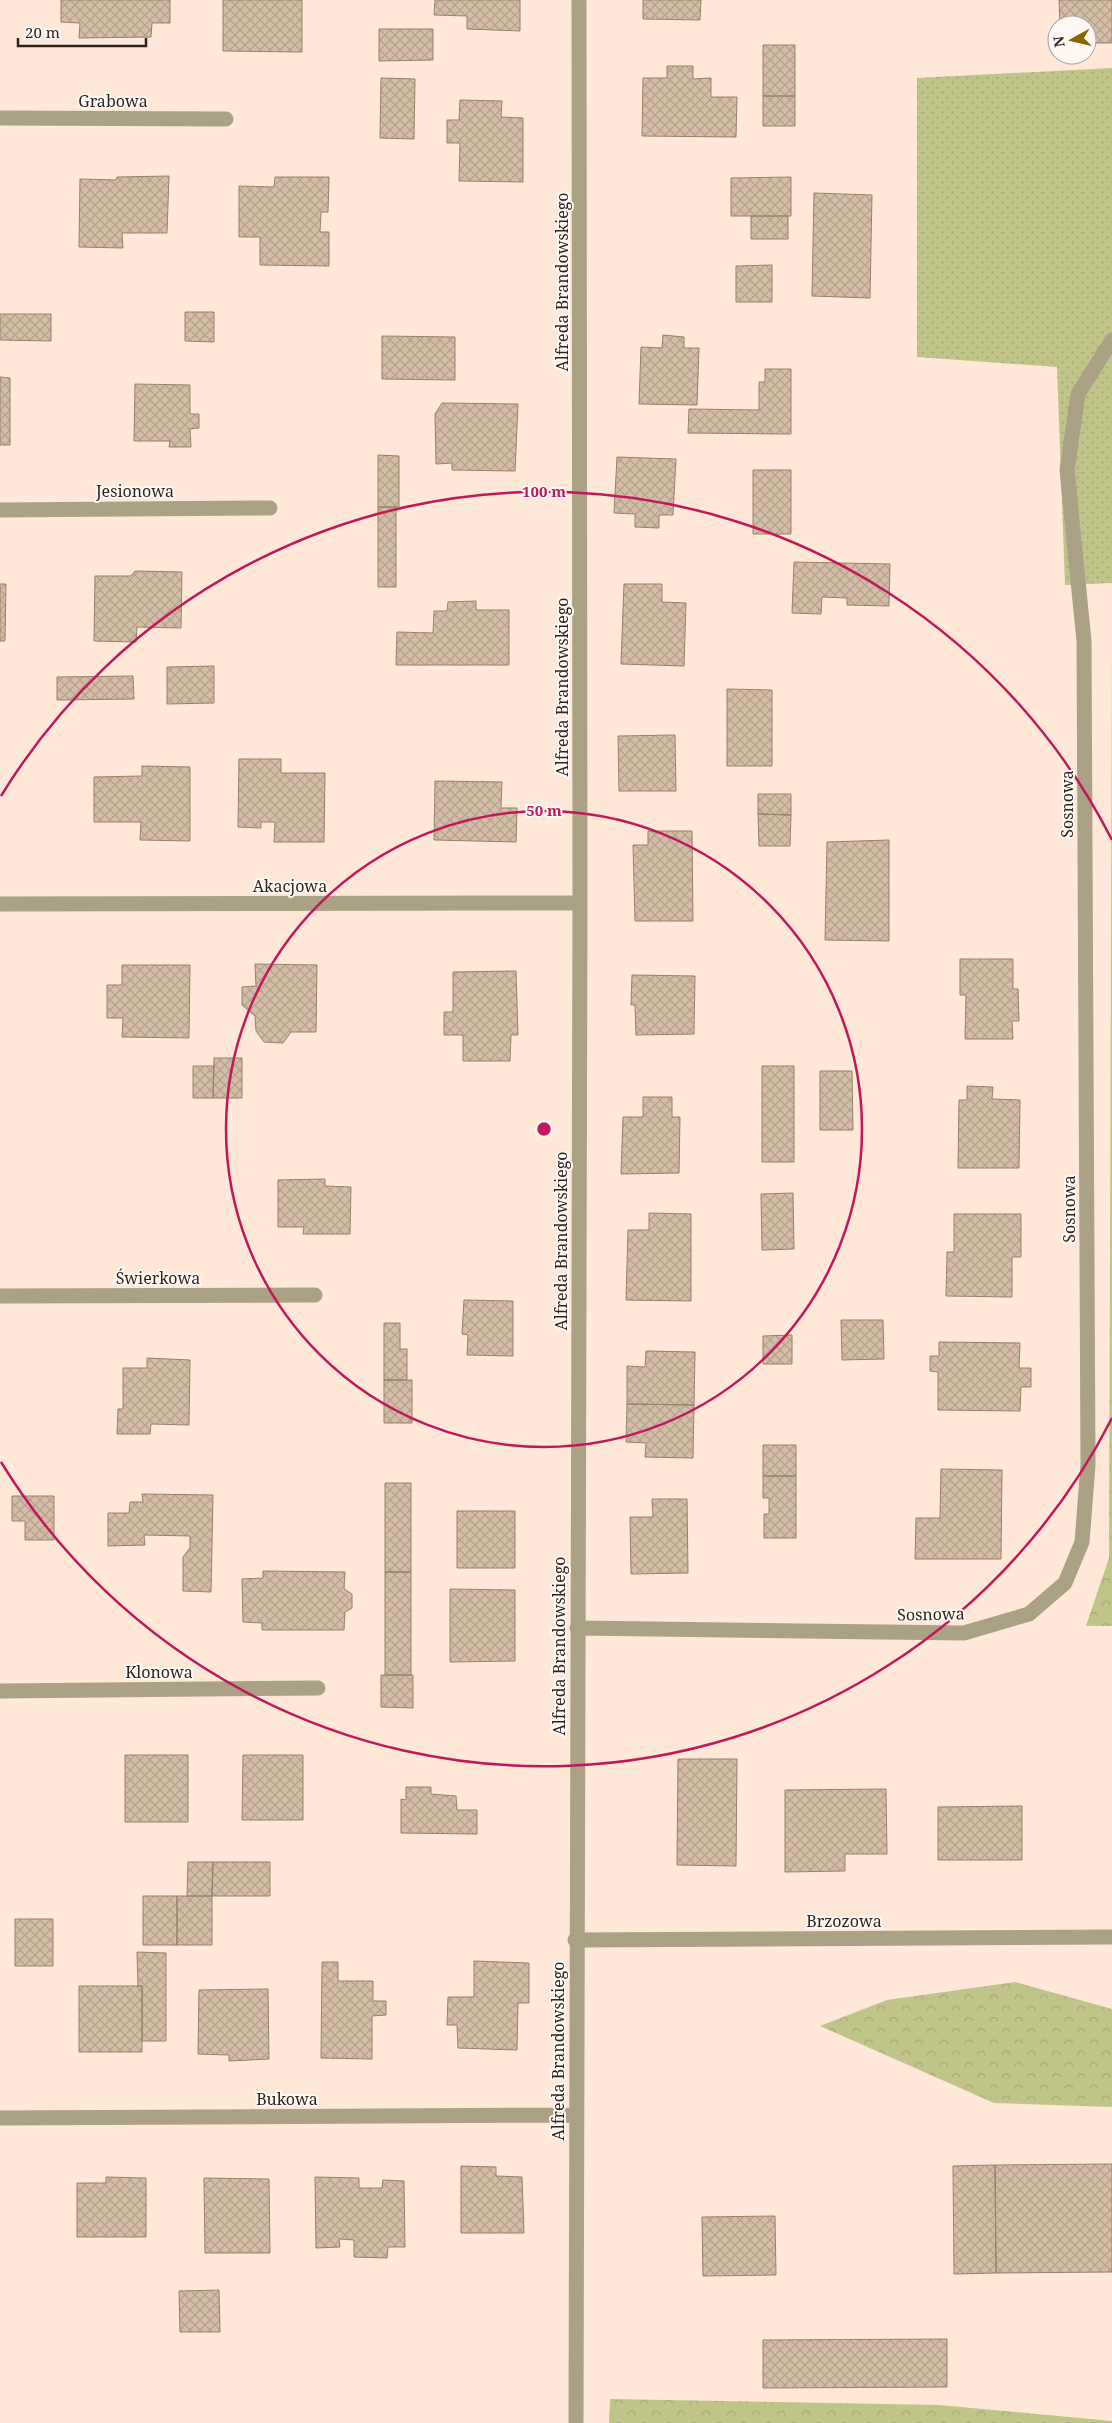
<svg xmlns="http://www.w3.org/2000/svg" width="1112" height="2423" viewBox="0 0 1112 2423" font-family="'Noto Serif',serif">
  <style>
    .grass { fill: url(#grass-dots) }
    .forest { fill: url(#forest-crowns) }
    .building { fill: url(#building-cross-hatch); stroke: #96816b }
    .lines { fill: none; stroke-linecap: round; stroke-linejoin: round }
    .lane { stroke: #aba184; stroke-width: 15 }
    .street { stroke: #aba184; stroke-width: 15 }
    .ring { fill: none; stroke: #c2185b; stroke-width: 2.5 }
    .labels { text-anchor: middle; stroke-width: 4; stroke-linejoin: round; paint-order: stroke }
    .street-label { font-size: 16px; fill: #2f241d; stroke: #fff9f5 }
    .centre { fill: #c2185b; stroke: #fff9f5; stroke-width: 2.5 }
    .ring-label { font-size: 15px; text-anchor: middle; font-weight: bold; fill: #c2185b; stroke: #fff9f5; stroke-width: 4; stroke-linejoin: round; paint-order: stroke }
  </style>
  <defs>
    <pattern id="grass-dots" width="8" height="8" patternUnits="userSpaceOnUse" patternTransform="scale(1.25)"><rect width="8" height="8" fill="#c1c489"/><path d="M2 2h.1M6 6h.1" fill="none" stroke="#a6a876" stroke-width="1.8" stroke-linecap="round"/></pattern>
    <pattern id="forest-crowns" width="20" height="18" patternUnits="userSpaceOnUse" patternTransform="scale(1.25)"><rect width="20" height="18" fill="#c1c489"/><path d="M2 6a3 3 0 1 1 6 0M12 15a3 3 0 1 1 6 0" fill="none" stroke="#a6a876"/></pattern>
    <pattern id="building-cross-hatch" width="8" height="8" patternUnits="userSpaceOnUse" patternTransform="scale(1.25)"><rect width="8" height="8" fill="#d3bda5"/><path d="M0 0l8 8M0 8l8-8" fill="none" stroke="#b5a28e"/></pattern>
  </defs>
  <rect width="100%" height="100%" fill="#ffe8d8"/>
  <path class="grass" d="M1112 68V583L1065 585 1057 367 917 357V78Z"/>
  <path class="forest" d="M1112 640V1626H1086L1109 1558Z
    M1015 1982 1112 2009V2107L994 2103 820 2026 887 2000Z
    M610 2399 939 2405 1112 2421V2423H609Z"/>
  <path class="building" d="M61 0H170V23H152L151 37 79 38 80 23 61 22Z
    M223 0H302V52L223 51Z
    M435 0H520V31L467 29V16L434 15Z
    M643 0H701L700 20 643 19Z
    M1059 0H1112V43H1087V25H1060Z
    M379 29H433V60L379 61Z
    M763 45H795V96H763Z
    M667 66H693V79L711 78V97H737L736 137 642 136 643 78H667Z
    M381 78 415 79 414 139 380 138Z
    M763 96H795V126H763Z
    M460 100 502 101 501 117 523 118V182L459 181 460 143H447V120H459Z
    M169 176 167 233H122L123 248 79 247 80 179 116 180 117 177Z
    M275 177H329L328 212H321L320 232H329V266L260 265V237H239V186L274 187Z
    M791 177V216H731V178Z
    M814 193 872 195 870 298 812 296Z
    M751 216H788V239H751Z
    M772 265V302H736V266Z
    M185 312H214V342L185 341Z
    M0 314H51V341L0 340Z
    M663 335 684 337V348H699L697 405 639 404 641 347 662 348Z
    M382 336 455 337V380L382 379Z
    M765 369H791V434L688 433 689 409 759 410V382H765Z
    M0 377 10 378V445H0Z
    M135 384 190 385V414H199V428L190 429 191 447H169L170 441H134Z
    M442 403 518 404 515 471 452 470V463L436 464 435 414Z
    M378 455 399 456V507H378Z
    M617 457 676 459 673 515H659V528L635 527V514L614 513Z
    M753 470H791V534H753Z
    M378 507H396V587H378Z
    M794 562 890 564 889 606 847 605V598L822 597 821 614 792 613Z
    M135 571 182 572 181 628 137 627 136 642 94 641 95 576H131Z
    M0 584H6L5 641H0Z
    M624 584H662V602L686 603 684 666 621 664Z
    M476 601V610H509V665H396L397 632 433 633 434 611H447L448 602Z
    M214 666V703L167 704V667Z
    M133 676 134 699 57 700V677Z
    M727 689 772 690V766H727Z
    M675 735 676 791H619L618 736Z
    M239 759H281V773H325L324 842H274L275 822H261V828L238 827Z
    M142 766 190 767V841L140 840 141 822H94V777L142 776Z
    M435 781 502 782 501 808H517L516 842 434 840Z
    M758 794H791V815L758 814Z
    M758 814 791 815 790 846H759Z
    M648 831H692L693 921H635L633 845H648Z
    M889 840V941L825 940 827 842Z
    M960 959H1013V989H1018L1019 1021H1012L1013 1039H965L966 995H960Z
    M255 964 317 965 316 1032H291L283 1043 264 1042 256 1031 255 1016 242 1005V987L256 986Z
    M122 965H190L189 1038 122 1037 123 1018H107V985H122Z
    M516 971 518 1035H511L510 1061H463V1035H444V1012H453V972Z
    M632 975 695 976 694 1034 636 1035 635 1005H631Z
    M214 1058H242V1098H213Z
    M193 1066H214L213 1098H193Z
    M762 1066H794V1162H762Z
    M820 1071H852L853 1130H820Z
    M967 1086 993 1087 992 1099 1020 1100 1019 1168H958L959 1100H967Z
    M643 1097H672V1117H680L679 1173 621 1174 623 1117H643Z
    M325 1179V1186L351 1187 350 1234H303L304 1227H278V1180Z
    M793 1193 794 1249 762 1250 761 1194Z
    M649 1213 691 1214V1301L626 1300 628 1230H649Z
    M954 1214H1021V1257H1012V1297L946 1296 947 1252H954Z
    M464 1300 513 1301V1356L467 1355 468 1335 462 1334Z
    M841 1320H883L884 1359 842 1360Z
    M384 1323H400V1349H407V1380H384Z
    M792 1335V1364H763V1336Z
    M939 1342 1020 1343 1019 1368H1031V1387H1021L1020 1411 938 1410V1372L930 1371V1356H939Z
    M646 1351 695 1352 694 1405 627 1404V1366L645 1367Z
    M147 1358 190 1360 189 1425 151 1424 150 1434H117L118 1409H123V1368H147Z
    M384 1380H412V1423H384Z
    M627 1404 694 1405 693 1458 645 1457 646 1443 626 1442Z
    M763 1445H796V1476H763Z
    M941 1469 1002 1470 1001 1559H915L916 1518H940Z
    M763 1476H796V1538H764V1514H769V1498H763Z
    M385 1483H411V1572H385Z
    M142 1494 213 1495 211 1592 183 1591V1557L190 1548V1536L144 1535 145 1545 108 1546V1513H129L130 1502H143Z
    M12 1496H54V1540H25V1521H12Z
    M652 1499H687L688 1573 631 1574 630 1517H653Z
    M457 1511H515V1568H457Z
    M263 1571 345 1572 344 1589 352 1594V1608L345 1612 344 1630H262V1623L243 1622 242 1579 263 1578Z
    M385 1572H411V1675H385Z
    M450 1589 515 1590V1661L450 1662Z
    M381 1675H413V1708L381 1707Z
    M125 1755H188V1822H125Z
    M243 1755H303V1820H242Z
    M678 1759H737L736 1866 677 1865Z
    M406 1787H431V1794L456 1796 457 1810H477V1834L401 1833V1799L406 1800Z
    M886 1789 887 1854H845V1871L785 1872V1790Z
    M1022 1806V1860H938V1807Z
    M188 1862H213L212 1896H187Z
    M213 1862H270V1896H212Z
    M143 1896H177V1945H143Z
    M177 1896H212V1945H177Z
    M15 1919H53V1966H15Z
    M137 1952 166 1953V2041H142V1986H138Z
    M474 1961 529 1963V2003H518L517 2050 458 2048 457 2025H447L448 1997H474Z
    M322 1962H338V1981H373V2001H386V2015L372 2016V2059L321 2058Z
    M79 1986H142V2052H79Z
    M268 1989 269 2059 229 2061V2055L198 2054 199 1990Z
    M1112 2164V2272L996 2273 995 2165Z
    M995 2165 996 2273 954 2274 953 2166Z
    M461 2166 496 2167V2176L522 2177 524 2233H461Z
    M106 2177 146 2178V2237H77V2183H106Z
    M315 2177 359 2178V2188H382L383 2180 404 2181 405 2247H388L387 2258 354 2257V2240L339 2239 340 2247 316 2248Z
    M204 2178 269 2179 270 2253H205Z
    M775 2216 776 2275 703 2276 702 2217Z
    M219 2290 220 2332H180L179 2291Z
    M947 2339V2387L763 2388V2340Z"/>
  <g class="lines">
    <path class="lane" d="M575 1940 1112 1937"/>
    <path class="street" d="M0 118 226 119
      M0 510 270 508
      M0 904 580 903
      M0 1296 315 1295
      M577 1628 964 1633 1029 1614 1065 1583 1082 1542 1088 1465 1084 641 1067 470 1078 394 1112 340
      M0 1691 318 1688
      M0 2118 575 2115
      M576 2423 580 903 579 0"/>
  </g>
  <g class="ring">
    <circle cx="544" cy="1129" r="318"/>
    <path d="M1112 1418A637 637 0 0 1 1 1462M1 796A637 637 0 0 1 1112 840"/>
  </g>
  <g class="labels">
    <g class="street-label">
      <text x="113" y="107">Grabowa</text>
      <text transform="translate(562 282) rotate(-90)" y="6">Alfreda Brandowskiego</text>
      <text x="135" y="497">Jesionowa</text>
      <text transform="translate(562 687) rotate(-90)" y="6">Alfreda Brandowskiego</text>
      <text transform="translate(1067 804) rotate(-90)" y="6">Sosnowa</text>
      <text x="290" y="892">Akacjowa</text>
      <text transform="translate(1069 1209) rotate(-90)" y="6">Sosnowa</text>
      <text transform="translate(561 1241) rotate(-90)" y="6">Alfreda Brandowskiego</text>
      <text x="158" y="1284">Świerkowa</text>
      <text transform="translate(931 1614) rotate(-1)" y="6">Sosnowa</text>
      <text transform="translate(559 1646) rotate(-90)" y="6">Alfreda Brandowskiego</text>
      <text x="159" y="1678">Klonowa</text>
      <text x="844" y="1927">Brzozowa</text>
      <text transform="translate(558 2051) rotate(-90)" y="6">Alfreda Brandowskiego</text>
      <text x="287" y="2105">Bukowa</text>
    </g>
  </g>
  <circle cx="544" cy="1129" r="8" class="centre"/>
  <g class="ring-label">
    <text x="544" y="497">100 m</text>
    <text x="544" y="816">50 m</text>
  </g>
  <g transform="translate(1072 40) rotate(262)"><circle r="24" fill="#fff9f5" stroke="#aca49f"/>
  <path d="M0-4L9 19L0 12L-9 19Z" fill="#886300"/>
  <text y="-8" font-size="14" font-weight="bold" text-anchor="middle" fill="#2f241d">N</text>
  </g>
  <path d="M18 38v8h128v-8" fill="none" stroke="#2f241d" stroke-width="2.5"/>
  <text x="25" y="38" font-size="15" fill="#2f241d" stroke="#fff9f5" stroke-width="4" paint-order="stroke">20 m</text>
</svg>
